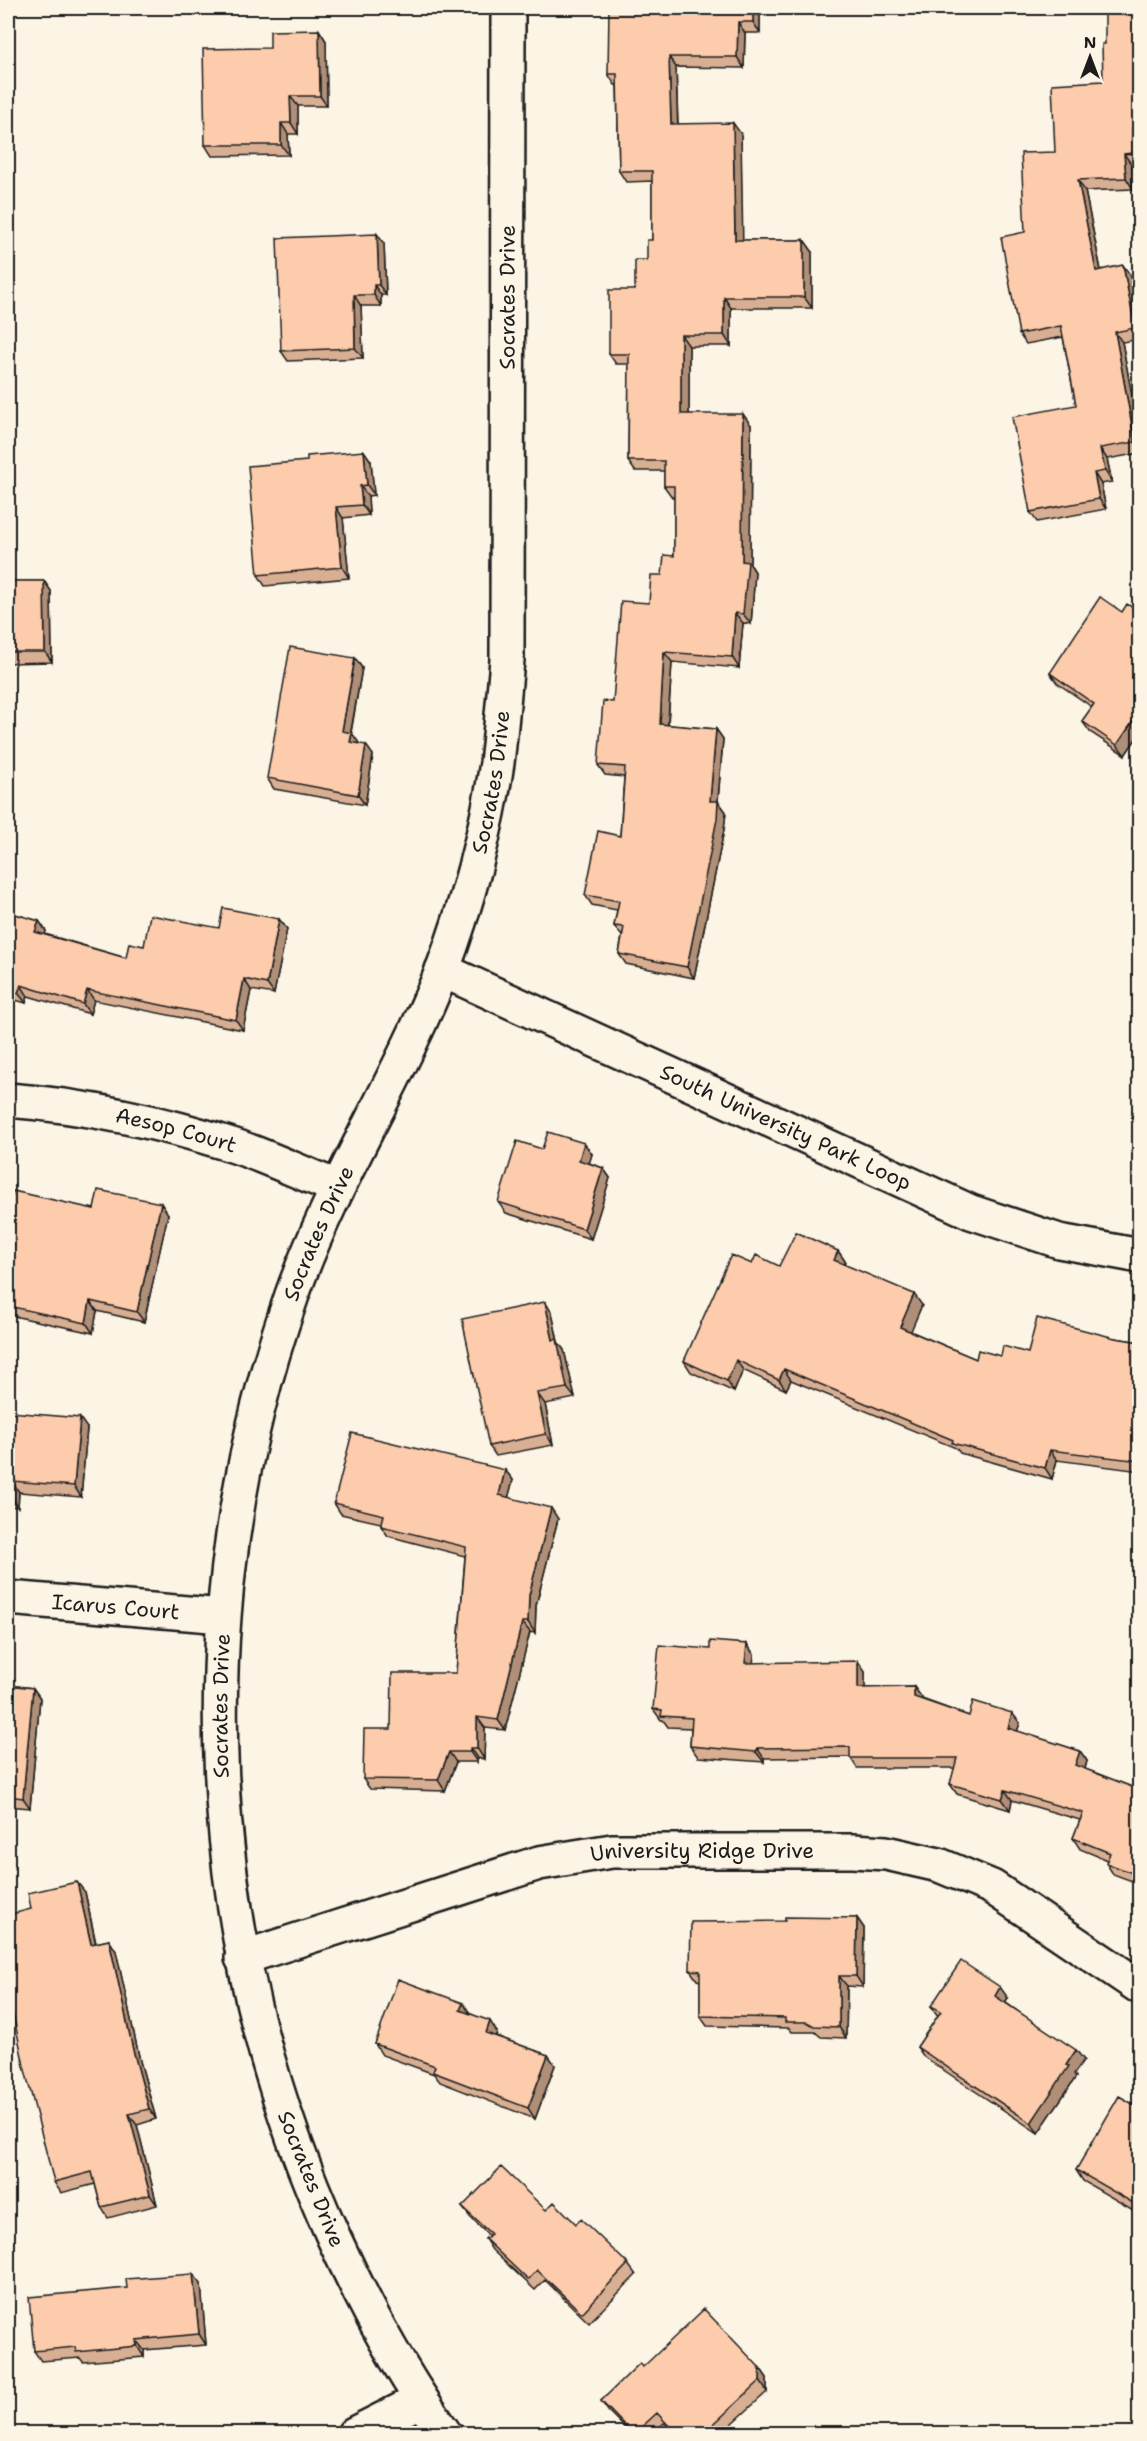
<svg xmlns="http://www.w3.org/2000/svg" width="1147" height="2441" viewBox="0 0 1147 2441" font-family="'Shantell Sans',sans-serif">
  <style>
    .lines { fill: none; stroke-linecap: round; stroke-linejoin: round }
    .minor-casing { stroke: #1c1c1c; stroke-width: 38 }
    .minor { stroke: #fcf5e5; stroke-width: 33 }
    .wall { fill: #d9af94; stroke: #1c1c1c; stroke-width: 1.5 }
    .shaded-wall { fill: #b08f78; stroke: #1c1c1c; stroke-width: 1.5 }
    .building { fill: #fcccac; stroke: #1c1c1c; stroke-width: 1.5 }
    .labels { text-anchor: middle; stroke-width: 4.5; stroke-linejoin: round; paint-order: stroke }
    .street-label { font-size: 21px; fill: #1c1c1c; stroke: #fcf5e5 }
  </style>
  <rect width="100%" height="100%" fill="#fcf5e5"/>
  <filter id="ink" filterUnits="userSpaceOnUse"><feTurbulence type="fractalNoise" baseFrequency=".0167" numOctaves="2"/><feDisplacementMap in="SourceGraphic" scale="12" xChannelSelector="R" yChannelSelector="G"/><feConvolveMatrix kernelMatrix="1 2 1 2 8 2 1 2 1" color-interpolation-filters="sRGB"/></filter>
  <g filter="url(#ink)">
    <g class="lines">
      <defs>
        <g id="minor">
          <path id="s1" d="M442 970 971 1212 1059 1241 1140 1256"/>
          <path id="s2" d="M8 1100C84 1106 162 1122 235 1146 270 1158 303 1174 337 1187"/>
          <path id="s3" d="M8 1598 223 1616"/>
          <path id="s4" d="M242 1958 539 1863 612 1851H853L886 1853 939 1865 992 1887 1140 1987"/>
          <path d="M354 2434 421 2400"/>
          <path id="s5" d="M445 2434C401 2373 365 2306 334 2238 198 1941 184 1603 292 1295 332 1183 398 1082 442 971 466 908 487 830 497 763 501 729 504 694 507 660L508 8"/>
        </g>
      </defs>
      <use href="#minor" class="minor-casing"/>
      <use href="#minor" class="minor"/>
    </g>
    <path class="wall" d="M645 8H760V33H745L744 68 676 67 678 124 741 134 742 240H804L812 251V308H731V346H689V414L751 425 750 564 755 572 751 624 743 623 739 668 672 662 668 725 716 729 723 739 718 801 726 812 724 830 694 978 626 964 619 954 622 936 614 926 617 910 592 905 585 895 620 836 624 777 605 775 598 765 613 702 649 603 662 575 674 556V497H672L664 486V471H635L628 461 629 364H616L609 354 647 260 652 240V181L626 182 619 171 617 85H615L608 74 644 10Z
      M1140 8V164L1132 165 1133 189 1085 191 1101 270 1131 276 1140 322V339L1122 342 1140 438V453L1107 459 1112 482 1101 484 1106 509 1037 522 1030 512 1076 405 1063 337 1026 344 1019 334 1025 232 1055 152 1103 81 1105 44Z
      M319 30 326 41 327 106H298V134H288L289 155 212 156 205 145 270 48Z
      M377 234 384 244 386 295H381V306H361L363 358 288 361 281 351Z
      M364 451 371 461 374 495 368 496 369 515 343 518 349 578 265 586 258 575 307 461Z
      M8 581H44L51 591 52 662 8 663Z
      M1122 612H1140V733L1125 755 1090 732 1082 721 1092 707 1057 683 1050 673Z
      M355 658 362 668 351 733 359 744 373 755 365 805 274 789 267 778Z
      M8 912 39 921 46 931 45 934 126 958 144 946 219 928 279 919 287 929 274 994 251 990 243 1030 94 1000 90 1014 28 996 26 1003 8 998Z
      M542 1149 592 1154 589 1163 603 1168 610 1178 591 1239 506 1213 498 1202Z
      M8 1195 94 1209 168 1214 144 1322 97 1311 93 1333 9 1315 8 1313V1276L13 1252 10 1251 8 1248Z
      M838 1251 845 1261 844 1264 922 1305 910 1331 976 1359 1028 1353 1115 1338 1140 1342V1471L1057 1460 1052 1479 960 1453 956 1448 791 1380 786 1390 743 1370 734 1392 691 1372 684 1361 752 1264 779 1266Z
      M545 1302 552 1313 558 1342 564 1350 575 1398 545 1404 553 1445 496 1456 489 1446Z
      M8 1420 87 1428 81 1497 19 1492 18 1507 8 1506Z
      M505 1470 513 1480 508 1498 558 1519 536 1605 535 1633 530 1632 505 1730 485 1728 484 1759 477 1758V1762H456L445 1791 370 1789 363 1779 391 1729 456 1673 465 1556 388 1536 381 1526V1523L341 1514 334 1503Z
      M747 1644 754 1655 753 1663 865 1672V1688L914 1687 922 1698V1699L969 1716 1020 1723 1017 1731 1080 1751 1087 1761 1085 1769 1140 1790V1884L1113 1874 1106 1863 1107 1860 1080 1849 1073 1838 1080 1820 1012 1800 1010 1810 957 1794 950 1784 955 1768H857L850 1757 764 1758V1762L698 1757 690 1746 691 1728 668 1727 663 1720H661L653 1709 710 1649Z
      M8 1685 33 1688 40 1698 30 1808 8 1806Z
      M85 1892 96 1943 109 1940 116 1951 140 2061 156 2119 137 2125 157 2205 108 2218 101 2207 95 2184 61 2193 54 2182 31 1909Z
      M857 1918 864 1928 863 1987 847 1986 846 2038 821 2037 815 2032H792L789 2028 707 2026 700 2016V1981L697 1980 690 1970 785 1921Z
      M1008 1998 1005 2002 1084 2060 1074 2074 1076 2077 1038 2133 924 2057 917 2047 938 2016 931 2006Z
      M470 2013 497 2032 496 2036 548 2055 555 2065 535 2119 440 2082 434 2074 382 2055 375 2044Z
      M1140 2108V2214L1083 2181 1076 2170Z
      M462 2207 546 2210 576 2224 628 2264 636 2275 589 2323 545 2280 535 2290 492 2250 485 2239 489 2236 470 2217Z
      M193 2274 201 2284 206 2345 144 2350V2357L83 2362 80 2358 41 2361 34 2351 127 2288Z
      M643 2367 760 2368 767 2378V2392L722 2433H674L664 2423 653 2433H630L608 2411 601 2401Z"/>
    <path class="shaded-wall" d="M753 8H760V33L753 22Z
      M738 22 745 33 744 68 737 57Z
      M319 30 326 41 327 106 320 96Z
      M669 57 676 67 678 135 671 124Z
      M290 96 298 106V134L291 123Z
      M281 123 288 134 289 155 281 145Z
      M733 123 741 134 743 251 735 240Z
      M1132 130 1139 140 1140 162 1133 153Z
      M1124 154 1132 165 1133 189 1126 178Z
      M1078 180 1085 191 1103 281 1096 271Z
      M377 234 384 244 386 295 379 285Z
      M804 240 812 251V308L804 297Z
      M1123 265 1131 276 1140 322V334L1135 328Z
      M374 285 381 295V306L374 295Z
      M354 295 361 306 363 358 355 348Z
      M724 297 731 308V346L724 335Z
      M1115 332 1122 342 1140 438V449L1135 442Z
      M681 335 689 346V424L681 414Z
      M743 414 751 425 750 564 755 572 751 624 743 614 742 561Z
      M1100 448 1107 459 1112 482 1105 471Z
      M364 451 371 461 374 495 367 485Z
      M1094 473 1101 484 1106 509 1099 499Z
      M360 486 368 496 369 515 362 505Z
      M336 507 343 518 349 578 342 567Z
      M44 581 51 591 52 662 45 652Z
      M735 613 743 623 739 668 732 657Z
      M664 652 672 662 667 735 660 724Z
      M355 658 362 668 349 742 342 731Z
      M1140 711V733L1125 755 1117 745Z
      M716 729 723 739 717 811 710 801Z
      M352 733 359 743 357 752 350 742Z
      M366 745 373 755 365 805 358 795Z
      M718 801 726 812 724 830 694 978 687 967Z
      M279 919 287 929 274 994 267 984Z
      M39 921 46 931 43 942 35 932Z
      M244 979 251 990 243 1030 236 1020Z
      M21 985 28 996 26 1003 18 993Z
      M87 990 94 1000 90 1014 83 1004Z
      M584 1143 592 1154 587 1171 579 1160Z
      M603 1168 610 1178 591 1239 584 1229Z
      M161 1203 168 1214 144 1322 137 1312Z
      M838 1251 845 1261 841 1270 834 1260Z
      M914 1294 922 1305 908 1338 900 1327Z
      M90 1301 97 1311 93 1333 86 1323Z
      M545 1302 552 1313 558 1342 564 1350 575 1398 567 1388 553 1340Z
      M736 1360 743 1370 734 1392 727 1381Z
      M784 1369 791 1380 786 1390 779 1380Z
      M537 1393 545 1404 553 1445 546 1434Z
      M80 1418 87 1428 81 1497 74 1486Z
      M1050 1450 1057 1460 1052 1479 1045 1468Z
      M505 1470 513 1480 506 1506 499 1495Z
      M12 1481 19 1492 18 1507 11 1496Z
      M551 1508 558 1519 536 1605 535 1633 528 1622 529 1595Z
      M522 1622 530 1632 505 1730 498 1720Z
      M747 1644 754 1655 752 1673 745 1663Z
      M858 1661 865 1672V1698L858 1688Z
      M914 1687 922 1698V1707L914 1697Z
      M33 1688 40 1698 30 1808 23 1798Z
      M1012 1713 1020 1723 1015 1738 1008 1728Z
      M477 1717 485 1728 484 1759 477 1748Z
      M470 1748 477 1758V1762L470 1752Z
      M757 1748 764 1758V1762L756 1752Z
      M1080 1751 1087 1761 1083 1775 1075 1765Z
      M449 1752 456 1762 445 1791 438 1780Z
      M1005 1790 1012 1800 1010 1810 1002 1799Z
      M77 1882 85 1892 98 1955 91 1944Z
      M857 1918 864 1928 863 1987 856 1976Z
      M109 1940 116 1951 140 2061 156 2119 149 2109 133 2050Z
      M839 1976 847 1986 846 2038 839 2027Z
      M1000 1987 1008 1998 1002 2006 995 1996Z
      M463 2003 470 2013 468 2020 460 2010Z
      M490 2021 497 2032 493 2043 486 2033Z
      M1076 2050 1084 2060 1074 2074 1076 2077 1038 2133 1031 2123 1066 2065Z
      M548 2055 555 2065 535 2119 528 2108Z
      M129 2114 137 2125 157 2205 150 2195Z
      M193 2274 201 2284 206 2345 199 2334Z
      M136 2340 144 2350V2357L137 2346Z
      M760 2368 767 2378V2392L760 2381Z"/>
    <path class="building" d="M645 8H753V22H738L737 57H669L671 124 733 123 735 240H804V297H724V335H681V414H743L742 561 748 562 743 614 735 613 732 657 664 652 660 724 716 729 710 801H718L717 819 687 967 619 954 624 927 614 926 619 901 585 895 598 831 620 836 625 767 598 765 603 701 613 702 621 601 649 603 651 575H662L664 555 674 556V486H664V461H628L629 354H609V290H635V260H647V240H652V171H619L617 74H608L609 9 644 10Z
      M1105 8H1140V130H1132L1133 153 1124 154 1126 178 1078 180 1096 271 1123 265 1135 328 1115 332 1135 442 1100 448 1105 471 1094 473 1099 499 1030 512 1012 417 1076 405 1061 326 1019 334 1001 237 1025 232 1021 153 1055 152 1052 84 1103 81 1102 44H1105Z
      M319 30 320 96H290L291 123H281V145H205L203 49 270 48V31Z
      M377 234 379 285H374V295H354L355 348 281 351 277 238Z
      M364 451 367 485 360 486 362 505 336 507 342 567 258 575 248 466 307 461V456Z
      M8 581H44L45 652H8Z
      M1100 597 1122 612 1127 604 1140 612V711L1117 745 1082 721 1094 704 1050 673Z
      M290 647 355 658 342 731 352 733 350 742 366 745 358 795 267 778Z
      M223 908 279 919 267 984 244 979 236 1020 87 990 83 1004 21 985 18 993 8 990V912L39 921 35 932 126 958 129 943 144 946 150 915 219 928Z
      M548 1132 584 1143 579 1160 603 1168 584 1229 498 1202 517 1141 542 1149Z
      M98 1190 161 1203 137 1312 90 1301 86 1323 8 1306V1276L14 1244 8 1242V1195L12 1196 13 1191 94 1209Z
      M796 1232 838 1251 834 1260 914 1294 900 1327 976 1359 978 1350 1001 1356 1003 1346 1028 1353 1037 1318 1115 1338 1140 1342V1461L1050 1450 1045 1468 952 1443 953 1440 784 1369 779 1380 736 1360 727 1381 684 1361 731 1255 752 1264 756 1255 779 1266Z
      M545 1302 553 1340 557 1339 567 1388 537 1393 546 1434 489 1446 462 1319Z
      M10 1412 80 1418 74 1486 12 1481 11 1496H8V1420H9Z
      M352 1433 505 1470 499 1495 551 1508 529 1595 528 1622H522L498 1720 477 1717V1748H470V1752H449L438 1780 363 1779 364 1729H391L392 1673H456L466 1547 381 1526 384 1515 334 1503Z
      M710 1641 747 1644 745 1663 858 1661V1688L914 1687V1697L969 1716 973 1701 1012 1713 1008 1728 1080 1751 1075 1765 1140 1790V1876L1106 1863 1110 1853 1073 1838 1083 1813 1005 1790 1002 1799 950 1784 957 1758H850V1747L757 1748 756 1752 690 1746 692 1718 661 1716 662 1710 653 1709 659 1645 710 1649Z
      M8 1685 33 1688 23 1798 8 1796Z
      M77 1882 91 1944 109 1940 133 2050 149 2109 129 2114 150 2195 101 2207 92 2172 54 2182 24 2066 8 1989V1915L31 1909 28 1893Z
      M785 1917 857 1918 856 1976H839V2027L814 2026 807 2022H785V2018L700 2016V1971L690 1970 691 1922 785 1921Z
      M961 1961 1000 1987 995 1996 1076 2050 1066 2065 1069 2066 1031 2123 917 2047 941 2011 931 2006Z
      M398 1979 463 2003 460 2010 490 2021 486 2033 548 2055 528 2108 433 2072 435 2066 375 2044Z
      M1119 2096 1140 2108V2207L1076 2170Z
      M501 2167 546 2210 554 2202 576 2224 581 2219 628 2264 582 2313 537 2270 528 2280 485 2239 491 2234 462 2207Z
      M193 2274 199 2334 136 2340 137 2346 76 2352 75 2347 34 2351 29 2297 127 2288 126 2279Z
      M704 2309 760 2368V2381L704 2433H676L657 2413 635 2433H632L601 2401 640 2363 643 2367Z"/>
  </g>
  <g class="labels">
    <g class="street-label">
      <text dy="7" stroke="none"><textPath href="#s5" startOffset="2232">Socrates Drive</textPath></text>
      <text dy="7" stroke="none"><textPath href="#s5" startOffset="1746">Socrates Drive</textPath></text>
      <text dy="7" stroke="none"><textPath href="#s1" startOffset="378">South University Park Loop</textPath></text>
      <text dy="7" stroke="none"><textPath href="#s2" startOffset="171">Aesop Court</textPath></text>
      <text dy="7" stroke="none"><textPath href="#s5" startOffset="1260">Socrates Drive</textPath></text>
      <text dy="7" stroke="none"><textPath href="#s3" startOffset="108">Icarus Court</textPath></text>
      <text dy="7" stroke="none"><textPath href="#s5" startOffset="774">Socrates Drive</textPath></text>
      <text dy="7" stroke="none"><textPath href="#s4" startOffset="476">University Ridge Drive</textPath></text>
      <text transform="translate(311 2179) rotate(68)" y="7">Socrates Drive</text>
    </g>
  </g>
  <rect width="1147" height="2441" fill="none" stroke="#fcf5e5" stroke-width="30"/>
  <rect x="15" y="15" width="1117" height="2411" fill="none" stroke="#1c1c1c" stroke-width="2" filter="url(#ink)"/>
  <g transform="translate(1090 57)" stroke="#fcf5e5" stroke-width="4.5" paint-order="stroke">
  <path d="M0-4.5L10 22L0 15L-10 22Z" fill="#1c1c1c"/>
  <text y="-9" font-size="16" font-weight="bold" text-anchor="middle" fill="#1c1c1c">N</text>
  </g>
</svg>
